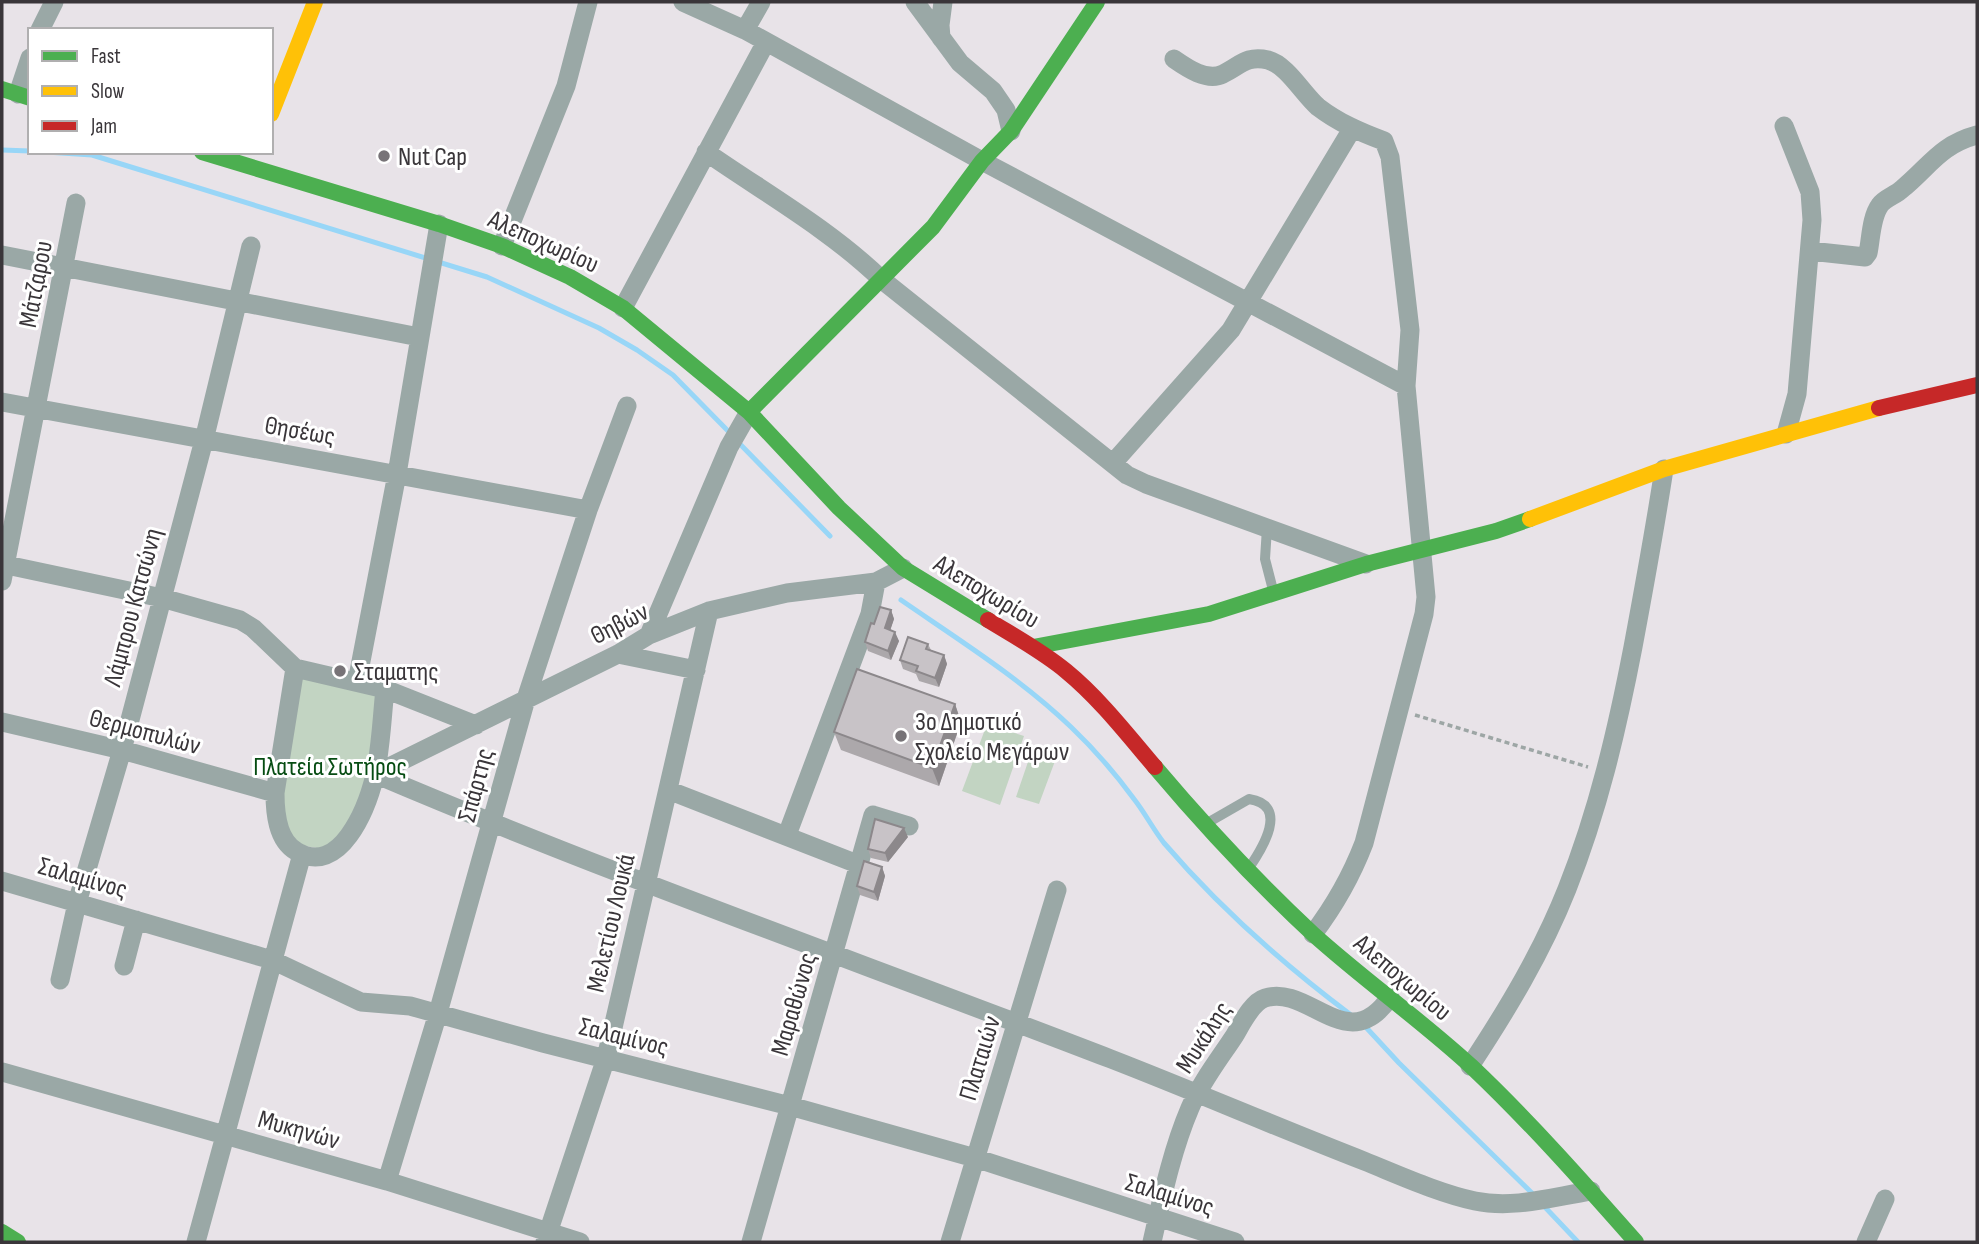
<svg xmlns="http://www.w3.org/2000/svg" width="1979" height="1244" viewBox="0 0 1979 1244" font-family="'Sofia Sans Condensed',sans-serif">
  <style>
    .green { fill: #c2d4c2 }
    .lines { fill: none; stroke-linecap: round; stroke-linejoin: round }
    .stream { stroke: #98d6f7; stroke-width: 5 }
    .path { stroke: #9da6a5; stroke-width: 3.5; stroke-dasharray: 5 3.5; stroke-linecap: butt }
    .lane { stroke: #9aa8a6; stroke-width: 10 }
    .street { stroke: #9aa8a6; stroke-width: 19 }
    .fast { stroke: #4caf50; stroke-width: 16 }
    .slow { stroke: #ffc107; stroke-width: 16 }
    .jam { stroke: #c62828; stroke-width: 16 }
    .wall { fill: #aca8ab }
    .shaded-wall { fill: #8c888b }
    .building { fill: #c8c3c7; stroke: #8c888b; stroke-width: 2 }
    .poi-dot { fill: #777377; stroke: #fff; stroke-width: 2.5 }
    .labels { text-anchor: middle; stroke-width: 6; stroke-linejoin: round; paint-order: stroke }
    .poi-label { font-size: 26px; fill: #3a363a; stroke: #fff; text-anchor: start }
    .street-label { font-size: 26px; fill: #3a363a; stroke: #fff }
    .park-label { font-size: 26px; fill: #064c12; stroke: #fff }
  </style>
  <rect width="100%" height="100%" fill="#e8e3e8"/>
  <path class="green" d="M300 673 382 691 364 804 328 850 294 844 280 817Z
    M987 724 1024 736 1000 805 962 791Z
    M1031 753 1055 761 1039 804 1016 797Z"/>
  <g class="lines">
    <path class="stream" d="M2 150 30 151
      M46 152 92 155 487 277 599 328 637 350 673 375 731 434
      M737 441 830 536
      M901 600C959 640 1020 678 1071 727 1094 749 1115 773 1134 799 1145 813 1153 829 1164 843 1219 907 1283 964 1351 1015
      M1362 1023 1399 1063 1536 1197
      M1542 1204 1578 1242"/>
    <path class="path" d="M1415 715 1588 767"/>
    <path class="lane" d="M1267 528 1265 559 1273 590
      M1209 822 1249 799C1290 805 1262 849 1249 868"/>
    <path class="street" d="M683 2 745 30 982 161 1406 386
      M915 2 960 63 993 91 1006 110 1011 131
      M40 30 54 2
      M745 30 761 2
      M941 38 940 25 943 2
      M1174 59C1187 68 1207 82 1223 74 1240 66 1246 55 1268 60 1287 65 1303 94 1318 107 1339 123 1360 132 1384 141L1390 157 1410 330 1406 386 1426 597 1424 614 1364 843C1351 877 1335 905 1313 934
      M18 94 30 58
      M1784 126 1810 192 1812 220 1797 394 1786 434
      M706 152C765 193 829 229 881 279L1127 475 1146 484 1366 564
      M502 246 566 86 588 2
      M1810 251 1865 257 1868 253C1871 239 1871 217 1880 205 1885 198 1896 195 1902 189 1930 166 1940 145 1977 135
      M2 255 419 337
      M623 308 766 42
      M2 402 588 510
      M1113 463 1231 330 1352 129
      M2 564 162 598 240 620 253 628 295 668 385 689 476 725
      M2 581 76 203
      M649 635 729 447 749 412
      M618 654 696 670
      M295 668 275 793C275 812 277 840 296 851 340 878 367 808 375 775 381 747 382 717 385 689
      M357 682 397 474 439 224
      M2 722 122 750 275 793
      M375 774C617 877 865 964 1111 1059 1196 1092 1279 1128 1364 1161 1399 1175 1438 1193 1475 1201 1514 1209 1552 1197 1591 1191
      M375 774 618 654 649 635 709 611 787 593 876 582 903 568
      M668 790 860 865
      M787 835 870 614 876 582
      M2 881 272 960 361 1002 410 1006 543 1043 790 1106 975 1158 1235 1242
      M124 966 136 920
      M60 980 77 903 122 750 204 440 251 246
      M1470 1066C1507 1010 1542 952 1567 889 1598 811 1617 730 1633 647 1644 588 1655 528 1664 469
      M2 1072 387 1181 580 1242
      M387 1181 438 1013 526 699 588 510 627 406
      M196 1242 302 854
      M545 1242 606 1058 709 611
      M751 1242 873 815 909 826
      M950 1242 1057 890
      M1152 1242C1162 1198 1172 1150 1190 1108 1201 1082 1220 1058 1235 1035 1242 1023 1252 1002 1265 998 1309 984 1348 1059 1390 997
      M1866 1242 1885 1199"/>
    <path class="fast" d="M2 89 30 98
      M202 152 439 224 502 246 570 277 623 308 749 412 839 508 903 568 988 620
      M749 412 933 227 982 161 1011 131 1097 2
      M1033 647 1209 614 1366 564 1496 531 1530 519
      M1155 767C1204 825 1257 882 1313 934 1364 980 1421 1020 1472 1067 1530 1122 1583 1182 1636 1242
      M2 1232 18 1242"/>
    <path class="slow" d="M271 114 315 2
      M1530 519 1664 469 1879 408"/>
    <path class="jam" d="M1879 408 1977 385
      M988 620C1014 636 1042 651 1066 671 1099 698 1127 734 1155 767"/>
  </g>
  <path class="wall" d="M891 610 894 619 890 630 899 641 891 660 868 651 865 642 874 624Z
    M928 644 931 650 944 655 947 664 939 687 919 681 916 674 903 669 900 660Z
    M955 704 961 722 939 786 841 750 834 732Z
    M908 837 888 862 871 858 868 849Z
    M882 867 885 876 878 901 860 895 857 886Z"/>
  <path class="shaded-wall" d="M891 610 894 619 888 637 885 628Z
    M895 632 899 641 891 660 888 651Z
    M944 655 947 664 939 687 935 678Z
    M955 704 961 722 939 786 932 768Z
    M904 828 908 837 888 862 885 853Z
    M882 867 885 876 878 901 874 892Z"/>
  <path class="building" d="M880 607 891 610 885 628 895 632 888 651 865 642 871 623 874 624Z
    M908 637 928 644 926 649 944 655 935 678 916 671 918 666 900 660Z
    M857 669 955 704 932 768 834 732Z
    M875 819 904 828 885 853 868 849Z
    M864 861 882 867 874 892 857 886Z"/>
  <g class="poi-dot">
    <circle cx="384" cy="156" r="7"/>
    <circle cx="340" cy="671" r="7"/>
    <circle cx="901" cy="736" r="7"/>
  </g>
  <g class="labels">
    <g class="poi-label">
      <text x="398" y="165">Nut Cap</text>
      <text x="354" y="680">Σταματης</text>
      <text x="915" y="730">3ο Δημοτικό<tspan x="915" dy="30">Σχολείο Μεγάρων</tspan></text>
    </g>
    <g class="street-label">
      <text transform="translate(544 241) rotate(24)" y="9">Αλεποχωρίου</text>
      <text transform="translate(35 284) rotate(-79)" y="9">Μάτζαρου</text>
      <text transform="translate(300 430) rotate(10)" y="9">Θησέως</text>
      <text transform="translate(987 591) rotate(31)" y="9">Αλεποχωρίου</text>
      <text transform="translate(132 607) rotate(-75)" y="9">Λάμπρου Κατσώνη</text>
      <text transform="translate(619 623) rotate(-27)" y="9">Θηβών</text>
      <text transform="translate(145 731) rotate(15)" y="9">Θερμοπυλών</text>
      <text transform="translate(475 785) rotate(-75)" y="9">Σπάρτης</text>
      <text transform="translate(83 877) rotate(16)" y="9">Σαλαμίνος</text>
      <text transform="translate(610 923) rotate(-77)" y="9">Μελετίου Λουκά</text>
      <text transform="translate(1403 977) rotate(40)" y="9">Αλεποχωρίου</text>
      <text transform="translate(793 1004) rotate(-74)" y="9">Μαραθώνος</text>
      <text transform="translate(624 1036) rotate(14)" y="9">Σαλαμίνος</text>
      <text transform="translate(1203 1037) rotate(-57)" y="9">Μυκάλης</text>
      <text transform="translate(979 1058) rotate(-73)" y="9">Πλαταιών</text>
      <text transform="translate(299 1129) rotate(16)" y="9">Μυκηνών</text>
      <text transform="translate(1170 1194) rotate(17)" y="9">Σαλαμίνος</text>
    </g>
    <g class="park-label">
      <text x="330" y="775">Πλατεία Σωτήρος</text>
    </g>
  </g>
  <rect width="1979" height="1244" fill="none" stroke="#3a363a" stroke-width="7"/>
  <rect x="28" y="28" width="245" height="126" fill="#ffffff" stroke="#b0afb0" stroke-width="2"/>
  <rect x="42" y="51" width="35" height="10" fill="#4caf50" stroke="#b0afb0" stroke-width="2"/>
  <text x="91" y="63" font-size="21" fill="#3a363a">Fast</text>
  <rect x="42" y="86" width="35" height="10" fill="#ffc107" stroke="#b0afb0" stroke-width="2"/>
  <text x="91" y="98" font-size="21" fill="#3a363a">Slow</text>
  <rect x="42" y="121" width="35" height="10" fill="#c62828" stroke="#b0afb0" stroke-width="2"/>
  <text x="91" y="133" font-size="21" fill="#3a363a">Jam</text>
</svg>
